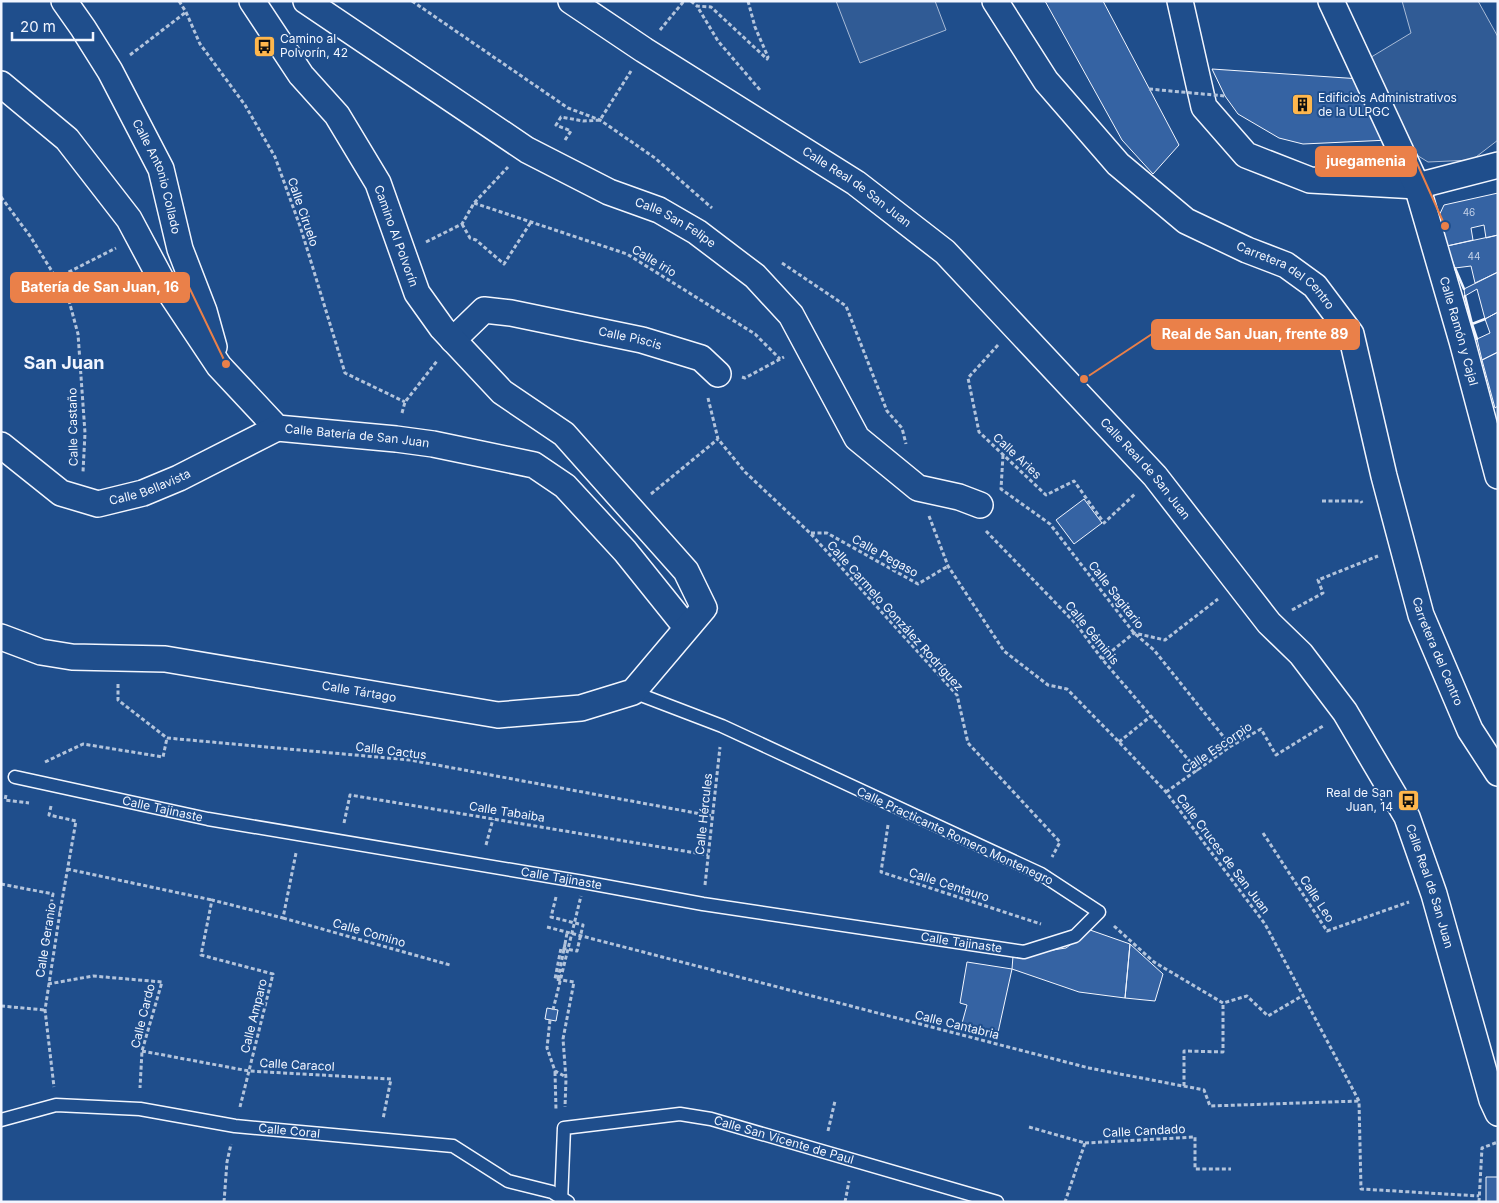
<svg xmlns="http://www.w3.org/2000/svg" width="1499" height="1203" viewBox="0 0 1499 1203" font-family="Inter,sans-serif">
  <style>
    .built { fill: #305b95; stroke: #a8bbd7 }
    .building { fill: #3563a3; stroke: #f2f6ff }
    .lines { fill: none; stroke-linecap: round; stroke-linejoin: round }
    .lane-casing { stroke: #f2f6ff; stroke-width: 15 }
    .street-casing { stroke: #f2f6ff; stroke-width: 28 }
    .path { stroke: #b3c4dc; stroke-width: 3; stroke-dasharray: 4 2.5; stroke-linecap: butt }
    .lane { stroke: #1f4e8c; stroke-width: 12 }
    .street { stroke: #1f4e8c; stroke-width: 25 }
    .path-bridge { stroke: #b3c4dc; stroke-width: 3; stroke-dasharray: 4 2.5; stroke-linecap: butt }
    .wall { stroke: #f2f6ff; stroke-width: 2.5 }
    .labels { text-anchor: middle; stroke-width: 4; stroke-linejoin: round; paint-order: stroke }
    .number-label { font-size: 10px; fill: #c3d1e8 }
    .poi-label { font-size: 12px; fill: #f2f6ff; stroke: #1f4e8c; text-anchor: start }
    .street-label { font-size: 12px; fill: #f2f6ff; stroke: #1f4e8c }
    .district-label { font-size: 18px; font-weight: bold; fill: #f2f6ff; stroke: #1f4e8c }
    .leader { fill: none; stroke: #ea8049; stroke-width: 2 }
    .callout-dot { fill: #ea8049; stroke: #1f4e8c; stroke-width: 2 }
    .callout { fill: #ea8049; stroke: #ea8049; stroke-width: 2 }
    .callout-label { font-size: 14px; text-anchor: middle; font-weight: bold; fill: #fff }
  </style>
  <rect width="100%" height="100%" fill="#1f4e8c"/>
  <path class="built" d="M836 1H935L946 30 860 63Z
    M1402 1H1478L1498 37V140L1472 160 1428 162 1407 149 1368 59 1411 33Z"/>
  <path class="building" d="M1045 1H1103L1179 145 1153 174 1122 140Z
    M1212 69 1361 79 1389 140 1303 144 1279 138 1238 114 1225 96Z
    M1498 193V235L1486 238 1484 225 1471 228 1473 240 1447 246 1437 220 1444 205Z
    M1498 235V272L1475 283 1471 266 1455 268 1447 246Z
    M1498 272V312L1485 319 1477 289 1465 296 1464 289Z
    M1498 312V352L1482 360 1477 339 1490 333 1485 319Z
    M1498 352V406L1495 408 1482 360Z
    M1084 499 1102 523 1074 544 1056 520Z
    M1090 930 1130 944 1125 998 1079 992 1012 969 1013 956 1066 948Z
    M1130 944 1163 974 1155 1001 1125 998Z
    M967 962 1012 969 997 1037 961 1027 967 1005 960 1003Z
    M547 1008 558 1010 556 1021 545 1019Z
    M1486 1177H1498V1202H1486Z"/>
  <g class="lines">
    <defs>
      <g id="lane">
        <path id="s1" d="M15 777 208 819 583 882 703 904 1024 952 1075 936 1099 912 1041 874 722 726 633 692"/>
        <path id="s2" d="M1 1120 56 1105 140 1109 235 1126 453 1146 508 1181 552 1192 568 1202"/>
        <path id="s3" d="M561 1202 564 1128 680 1114 711 1119 997 1202"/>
      </g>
      <g id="street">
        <path id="s4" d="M64 1 83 28 110 71 161 169 180 249 204 311 214 347"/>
        <path id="s5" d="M306 1 527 150 609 192 659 210 697 232 755 276 791 315 857 438 918 488 959 497 980 505"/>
        <path id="s6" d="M571 1 644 50 856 183 945 252 1155 476 1238 583 1269 623 1301 654 1345 712 1407 817 1434 894 1492 1100 1498 1113"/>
        <path id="s7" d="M995 1 1046 81 1118 164 1186 221 1247 250 1286 265 1315 286 1351 334 1384 476 1421 615 1470 730 1498 773"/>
        <path d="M1180 1 1204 107 1246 155 1310 180 1417 186 1498 165"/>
        <path id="s8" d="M1331 1 1417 186 1462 341 1498 476"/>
        <path id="s9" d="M1 84 67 139 129 219 161 279 219 366 277 428 396 439 433 444 534 465 565 486 625 551 686 627"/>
        <path id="s10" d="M453 340 484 310 511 313 642 340 701 358 718 374"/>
        <path id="s11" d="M1 445 61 493 98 504 143 493 179 478 277 428"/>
        <path id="s12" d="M1 637 41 652 72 657 165 659 498 715 581 708 633 692 704 608 686 571 564 434 502 392 442 328 417 293 378 183 337 115 301 75 252 1"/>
      </g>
    </defs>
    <use href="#lane" class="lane-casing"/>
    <use href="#street" class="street-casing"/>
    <path class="path" d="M179 1 186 12 200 44 245 105 275 157 301 229 345 373 405 402
      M412 1 568 108 600 120 655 158 712 208
      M691 1 697 6
      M748 1 755 27 768 57 767 59 711 7 697 6 718 41 760 90
      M660 30 684 1
      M130 55 186 12
      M565 140 571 131 556 125 561 117 583 121 600 120 631 71
      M1 197 30 236 68 297 78 334 85 433 83 472
      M474 203 627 254 755 334 780 359
      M462 224 470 238 476 240 504 264 531 222
      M426 242 462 224 474 203 508 167
      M782 263 846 306 887 411 902 428 906 444
      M57 278 116 248
      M998 345 968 378 979 432 1046 495 1074 481 1104 523 1136 493
      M742 377 745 378 784 357
      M708 398 718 439 745 472 810 533 957 695 968 743 1060 842 1052 857
      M402 413 405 402 437 361
      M1003 455 1001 489 1050 524 1134 633 1154 650 1231 746
      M651 494 718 439
      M1322 501H1361L1362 503
      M929 516 948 566 1004 651 1048 685 1067 689 1119 742 1166 792 1265 924 1359 1101 1361 1189 1479 1196
      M986 531 1077 625 1102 659 1198 771
      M811 533H827L918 584 948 566
      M1292 610 1323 593 1318 580 1378 556
      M1102 659 1134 633 1165 640 1218 599
      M118 684V700L167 738 410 760 712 816
      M1119 742 1151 716
      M45 762 83 744 163 757 167 738
      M1166 792 1231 746 1261 729 1276 755 1323 726
      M6 795 5 800 29 803
      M51 806 49 815 76 821 60 912 45 1010 54 1087
      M344 823 350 795 708 855
      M888 825 881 872 1041 924
      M1263 833 1327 931 1409 902
      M486 845 493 819
      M67 869 212 900
      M1 884 53 894 50 910 60 912
      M705 885 720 747
      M556 897 551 917 583 925 577 951 561 948 555 979 574 982 563 1039 566 1079 565 1107
      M283 918 450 965
      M1114 926 1154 962 1223 1003 1247 996 1268 1016 1302 996
      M547 927 1089 1068 1204 1090 1210 1106 1359 1101
      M565 944 567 933
      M48 984 93 976 162 982 142 1051 140 1088
      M1 1006 45 1010
      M550 1020 547 1048 555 1071 566 1077
      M142 1051 249 1071 391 1079 383 1119
      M555 1072 556 1110
      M1184 1086V1051L1223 1052V1003
      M240 1107 273 974 201 955 212 900 283 918 296 853
      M1029 1127 1085 1143 1065 1202
      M828 1131 835 1101
      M1085 1143 1195 1137V1169H1231
      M224 1202 227 1162 231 1144
      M845 1202 849 1181
      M1479 1202 1482 1148 1498 1142"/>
    <use href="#lane" class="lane"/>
    <use href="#street" class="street"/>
    <path class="path-bridge" d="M1149 89 1225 96
      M558 979 565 944
      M553 1010 581 896"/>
    <path class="wall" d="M1455 268 1464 289
      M1465 296 1472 324
      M1477 339 1472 324 1485 319"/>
  </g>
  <defs>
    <symbol id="bus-square" viewBox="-11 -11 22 22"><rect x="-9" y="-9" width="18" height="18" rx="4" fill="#ffb74d" stroke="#1f4e8c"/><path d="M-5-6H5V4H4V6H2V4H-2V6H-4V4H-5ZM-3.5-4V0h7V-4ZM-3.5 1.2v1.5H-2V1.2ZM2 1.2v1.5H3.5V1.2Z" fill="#111"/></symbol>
    <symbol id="building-square" viewBox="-11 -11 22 22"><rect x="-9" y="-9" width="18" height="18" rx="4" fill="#ffb74d" stroke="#1f4e8c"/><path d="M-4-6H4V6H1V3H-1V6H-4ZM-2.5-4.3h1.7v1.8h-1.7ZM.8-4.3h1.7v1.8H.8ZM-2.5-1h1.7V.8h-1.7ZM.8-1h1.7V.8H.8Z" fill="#111"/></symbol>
  </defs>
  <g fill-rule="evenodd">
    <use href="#bus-square" x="252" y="34" width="25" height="25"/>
    <use href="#building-square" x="1290" y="92" width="25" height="25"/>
    <use href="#bus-square" x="1396" y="788" width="25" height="25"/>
  </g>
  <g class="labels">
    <g class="number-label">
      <text x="1469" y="216">46</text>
      <text x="1474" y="260">44</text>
    </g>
    <g class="poi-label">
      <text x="280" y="43">Camino al<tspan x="280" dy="14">Polvorín, 42</tspan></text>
      <text x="1318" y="102">Edificios Administrativos<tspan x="1318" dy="14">de la ULPGC</tspan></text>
      <text x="1393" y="797" text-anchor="end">Real de San<tspan x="1393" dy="14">Juan, 14</tspan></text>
    </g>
    <g class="street-label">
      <text dy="4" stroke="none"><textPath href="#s4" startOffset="200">Calle Antonio Collado</textPath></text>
      <text dy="4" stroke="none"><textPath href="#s6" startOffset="341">Calle Real de San Juan</textPath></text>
      <text transform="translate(303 212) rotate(71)" y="4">Calle Ciruelo</text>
      <text dy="4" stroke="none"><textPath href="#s5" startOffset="432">Calle San Felipe</textPath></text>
      <text transform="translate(396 236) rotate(70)" y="4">Camino Al Polvorín</text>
      <text transform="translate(654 261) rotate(31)" y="4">Calle irio</text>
      <text dy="4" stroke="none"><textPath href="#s7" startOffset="408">Carretera del Centro</textPath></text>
      <text dy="4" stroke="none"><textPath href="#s8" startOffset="355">Calle Ramón y Cajal</textPath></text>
      <text dy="4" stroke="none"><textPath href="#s10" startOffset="192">Calle Piscis</textPath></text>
      <text transform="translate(73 427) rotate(-91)" y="4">Calle Castaño</text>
      <text dy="4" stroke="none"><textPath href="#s9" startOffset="525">Calle Batería de San Juan</textPath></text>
      <text transform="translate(1017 456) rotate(43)" y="4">Calle Aries</text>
      <text dy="4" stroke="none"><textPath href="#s6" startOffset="746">Calle Real de San Juan</textPath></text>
      <text dy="4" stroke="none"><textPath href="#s11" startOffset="170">Calle Bellavista</textPath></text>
      <text transform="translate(885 556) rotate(29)" y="4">Calle Pegaso</text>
      <text transform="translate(1116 595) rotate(52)" y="4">Calle Sagitario</text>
      <text transform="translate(895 616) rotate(48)" y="4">Calle Carmelo González Rodríguez</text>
      <text transform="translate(1092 633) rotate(51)" y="4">Calle Géminis</text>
      <text dy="4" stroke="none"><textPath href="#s7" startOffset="828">Carretera del Centro</textPath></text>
      <text dy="4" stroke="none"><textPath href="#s12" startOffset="364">Calle Tártago</textPath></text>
      <text transform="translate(1217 748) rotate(-34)" y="4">Calle Escorpio</text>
      <text transform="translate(391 751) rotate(7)" y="4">Calle Cactus</text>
      <text dy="4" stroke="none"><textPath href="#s1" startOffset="151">Calle Tajinaste</textPath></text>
      <text transform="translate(507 812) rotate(9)" y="4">Calle Tabaiba</text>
      <text transform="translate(704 814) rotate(-84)" y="4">Calle Hércules</text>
      <text transform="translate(955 836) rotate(25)" y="4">Calle Practicante Romero Montenegro</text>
      <text transform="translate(1223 854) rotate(53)" y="4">Calle Cruces de San Juan</text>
      <text dy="4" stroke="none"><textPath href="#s1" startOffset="556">Calle Tajinaste</textPath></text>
      <text transform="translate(949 885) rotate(18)" y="4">Calle Centauro</text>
      <text dy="4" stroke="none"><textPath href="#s6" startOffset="1256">Calle Real de San Juan</textPath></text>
      <text transform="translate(1317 899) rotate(57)" y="4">Calle Leo</text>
      <text transform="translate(369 933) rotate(16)" y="4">Calle Comino</text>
      <text transform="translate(46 940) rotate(-81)" y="4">Calle Geranio</text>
      <text dy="4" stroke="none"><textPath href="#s1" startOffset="961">Calle Tajinaste</textPath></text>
      <text transform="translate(143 1016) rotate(-76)" y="4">Calle Cardo</text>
      <text transform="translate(254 1016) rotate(-76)" y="4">Calle Amparo</text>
      <text transform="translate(957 1025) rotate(14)" y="4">Calle Cantabria</text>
      <text transform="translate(297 1065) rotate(3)" y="4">Calle Caracol</text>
      <text dy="4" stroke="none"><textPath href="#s2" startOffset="292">Calle Coral</textPath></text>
      <text transform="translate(1144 1131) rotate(-3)" y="4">Calle Candado</text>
      <text dy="4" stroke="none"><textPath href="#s3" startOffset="298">Calle San Vicente de Paul</textPath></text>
    </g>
    <g class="district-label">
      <text x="64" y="369">San Juan</text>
    </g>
  </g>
  <path class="leader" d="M1445 226L1416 161M226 364L189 287M1084 379L1152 334"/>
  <g class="callout-dot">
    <circle cx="1445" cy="226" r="5"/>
    <circle cx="226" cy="364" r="5"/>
    <circle cx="1084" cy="379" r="5"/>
  </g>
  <g class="callout">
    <rect x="1316" y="147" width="100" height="29" rx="5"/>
    <rect x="11" y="273" width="178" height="29" rx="5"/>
    <rect x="1152" y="320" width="207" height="29" rx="5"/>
  </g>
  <g class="callout-label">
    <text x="1366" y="166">juegamenia</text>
    <text x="100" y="292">Batería de San Juan, 16</text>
    <text x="1255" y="339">Real de San Juan, frente 89</text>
  </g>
  <rect width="1499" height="1203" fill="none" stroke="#f2f6ff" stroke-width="5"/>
  <path d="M12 32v8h81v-8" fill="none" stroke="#f2f6ff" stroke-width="2.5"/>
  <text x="20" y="32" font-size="15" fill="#f2f6ff" stroke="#1f4e8c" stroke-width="4" paint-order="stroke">20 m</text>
</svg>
